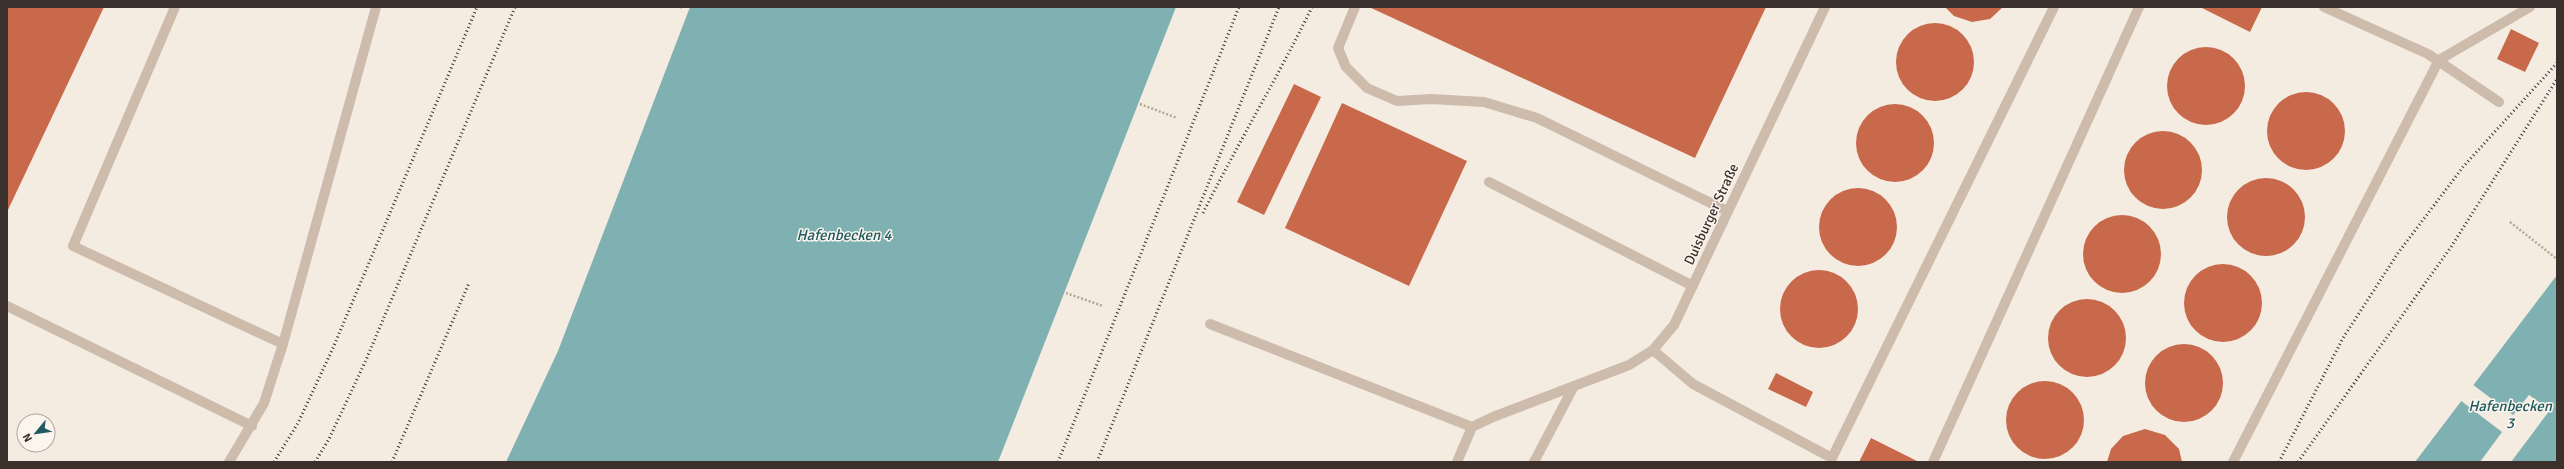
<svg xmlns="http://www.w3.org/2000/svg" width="2564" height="469" viewBox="0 0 2564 469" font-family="Signika,sans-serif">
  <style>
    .water { fill: #7fb0b2 }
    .pier { fill: #f4ebe1 }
    .building { fill: #c8694b }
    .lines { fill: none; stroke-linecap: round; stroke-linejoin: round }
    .path { stroke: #b9a596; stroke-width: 2.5; stroke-dasharray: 2 2; stroke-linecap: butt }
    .minor { stroke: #cdbbac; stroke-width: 10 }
    .rail { stroke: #3b302b; stroke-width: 3; stroke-dasharray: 1 3; stroke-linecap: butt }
    .labels { text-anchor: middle; stroke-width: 3; stroke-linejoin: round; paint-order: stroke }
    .street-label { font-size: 14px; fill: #3b302b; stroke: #fbf5ee }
    .water-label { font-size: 15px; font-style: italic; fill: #1f5a5e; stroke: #fbf5ee }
  </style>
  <rect width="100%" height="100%" fill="#f4ebe1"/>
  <path class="water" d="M690 7H1176L998 462H506L558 351Z
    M2557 275V462H2415Z"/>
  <path class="pier" d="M2472 384 2513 415 2529 395 2550 410 2511 462H2480L2502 432 2460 400Z"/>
  <path class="building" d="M7 7H104L7 212Z
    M1369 7H1766L1695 158Z
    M1945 7H2003L1990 19 1972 22 1954 16Z
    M2200 7H2262L2250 32Z
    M1896 62a39 39 0 1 1 78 0a39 39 0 1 1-78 0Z
    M2511 29 2539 43 2525 72 2497 59Z
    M2167 86a39 39 0 1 1 78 0a39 39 0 1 1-78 0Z
    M1294 84 1321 97 1264 215 1237 202Z
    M2267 131a39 39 0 1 1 78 0a39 39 0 1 1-78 0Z
    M1342 103 1467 161 1409 286 1285 228Z
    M1856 143a39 39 0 1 1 78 0a39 39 0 1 1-78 0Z
    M2124 170a39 39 0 1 1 78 0a39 39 0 1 1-78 0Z
    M2227 217a39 39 0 1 1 78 0a39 39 0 1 1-78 0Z
    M1819 227a39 39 0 1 1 78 0a39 39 0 1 1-78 0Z
    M2083 254a39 39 0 1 1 78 0a39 39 0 1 1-78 0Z
    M2184 303a39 39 0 1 1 78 0a39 39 0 1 1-78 0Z
    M1780 309a39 39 0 1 1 78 0a39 39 0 1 1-78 0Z
    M2048 338a39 39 0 1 1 78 0a39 39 0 1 1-78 0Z
    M2145 383a39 39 0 1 1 78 0a39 39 0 1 1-78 0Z
    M1776 373 1813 392 1806 407 1768 389Z
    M2006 420a39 39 0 1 1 78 0a39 39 0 1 1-78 0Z
    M2145 429 2165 435 2179 449 2182 462H2107L2111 449 2123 436Z
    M1871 438 1919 462H1859Z"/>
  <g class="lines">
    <path class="path" d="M680 7 683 8
      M1140 104 1177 118
      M2510 222 2557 259
      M1066 293 1103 306"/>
    <path class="minor" d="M175 7 73 246 283 344
      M1355 7 1338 48 1346 67 1367 88 1397 101 1431 99 1484 102 1537 118 1727 211
      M2324 7 2428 54 2499 102
      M1489 182 1693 286
      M7 306 252 426
      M1210 324 1472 427
      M1653 350 1693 384 1832 458 2054 7
      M229 462 264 403 283 344 376 7
      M1457 462 1472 427 1493 417 1629 365 1653 350 1674 325 1825 7
      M1534 462 1574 386
      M1933 462 2139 7
      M2233 462 2439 60 2530 7"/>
    <path class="rail" d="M1203 213C1238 143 1278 77 1312 7
      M274 462 298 423 333 348 477 7
      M315 462 329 439 366 360 515 7
      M392 462 469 283
      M1058 462 1239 7
      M1097 462 1279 7
      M2279 462 2343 338 2398 253 2463 167 2557 63
      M2298 462 2451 247 2557 79"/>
  </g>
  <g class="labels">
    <g class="street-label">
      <text transform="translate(1711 214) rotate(-65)" y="5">Duisburger Straße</text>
    </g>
    <g class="water-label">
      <text x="844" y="240">Hafenbecken 4</text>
      <text x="2510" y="411">Hafenbecken<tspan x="2510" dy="17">3</tspan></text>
    </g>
  </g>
  <rect width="2564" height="469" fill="none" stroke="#3b302b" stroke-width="16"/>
  <g transform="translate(36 433) rotate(241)"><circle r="19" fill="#fbf5ee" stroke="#aea6a0"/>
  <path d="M0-3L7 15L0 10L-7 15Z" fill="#1f5a5e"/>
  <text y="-6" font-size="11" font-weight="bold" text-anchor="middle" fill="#3b302b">N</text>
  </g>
</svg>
